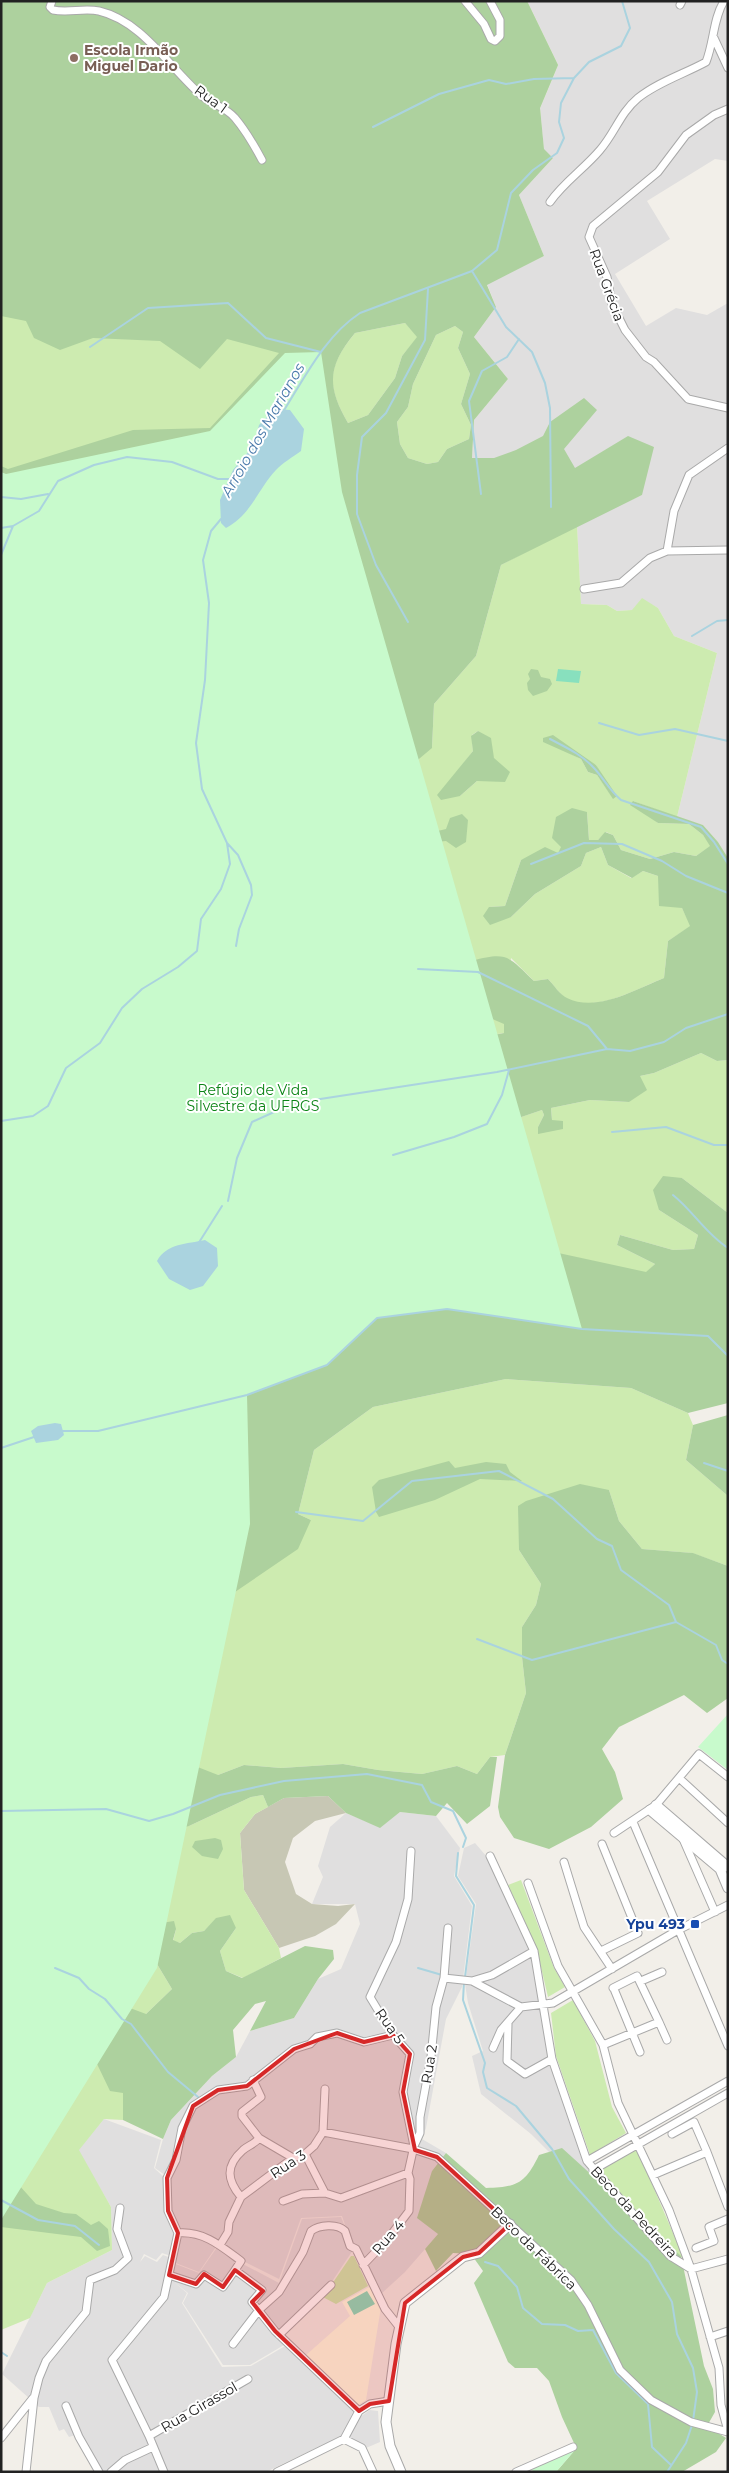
<svg xmlns="http://www.w3.org/2000/svg" width="729" height="2473" viewBox="0 0 729 2473" font-family="Montserrat,sans-serif">
  <style>
    .residential { fill: #e0dfdf }
    .education { fill: #ffffe5 }
    .construction { fill: #c7c7b4 }
    .grass { fill: #cdebb0; fill-rule: evenodd }
    .forest { fill: #add19e; fill-rule: evenodd }
    .park { fill: #c8facc }
    .pitch { fill: #88e0be }
    .water { fill: #aad3df }
    .lines { fill: none; stroke-linecap: round; stroke-linejoin: round }
    .stream { stroke: #aad3df; stroke-width: 2 }
    .minor-casing { stroke: #a9a9a9; stroke-width: 9 }
    .tertiary-casing { stroke: #a9a9a9; stroke-width: 11 }
    .minor { stroke: #fff; stroke-width: 7 }
    .tertiary { stroke: #fff; stroke-width: 9 }
    .marked { fill: #d62828; fill-opacity: 0.2; stroke: #d62828; stroke-width: 4; stroke-linejoin: round }
    .education-dot { fill: #8d6e63; stroke: #fff; stroke-width: 2 }
    .transit-dot { fill: #1a4fb4; stroke: #fff; stroke-width: 2 }
    .labels { text-anchor: middle; stroke-width: 4; stroke-linejoin: round; paint-order: stroke }
    .education-label { font-size: 14px; font-weight: bold; fill: #785e54; stroke: #fff; text-anchor: start }
    .street-label { font-size: 14px; fill: #222; stroke: #fff }
    .park-label { font-size: 14px; fill: #0c8416; stroke: #fff }
    .transit-label { font-size: 14px; font-weight: bold; fill: #164399; stroke: #fff; text-anchor: end }
    .water-label { font-size: 15px; font-style: italic; fill: #4a7aab; stroke: #fff }
  </style>
  <rect width="100%" height="100%" fill="#f2efe9"/>
  <path class="residential" d="M527 1H728V161L715 159 647 201 670 239 615 274 646 326 676 308 707 315 728 303V858L718 842 703 825 677 817 717 653 674 636 658 608 642 599 633 610 617 611 607 605 581 604 577 525 642 495 593 477 472 458 474 420 508 379 474 337 496 307 487 284 544 256 519 195 553 158 544 150 540 108 558 65Z
    M400 1812 436 1816 460 1848 454 1876 472 1906 462 1987 446 2019 426 2128 422 2139 446 2153 432 2171 439 2233 405 2272 381 2294 357 2245 351 2243 353 2250 333 2280 274 2335 284 2345 250 2365H223L183 2303 188 2293 169 2278 173 2263 199 2273 218 2246 241 2263 279 2283 302 2219 341 2217 351 2242 342 2216 301 2218 279 2279 241 2260 218 2244 199 2272 173 2262 179 2234 170 2211 169 2178 155 2168 163 2139 171 2120 212 2076 236 2057 250 2031 294 2018 318 1979 341 1969 360 1924 355 1904H312L323 1877 318 1866 330 1827 346 1813 380 1827Z
    M475 1843 487 1857 530 1945 546 2028 584 2161 615 2197 561 2164 531 2134 481 2094 472 2056 483 2051 468 2003 465 1984 476 1904 458 1876 464 1848Z
    M104 2119 161 2140 154 2168 165 2178 176 2234 171 2256 162 2253 156 2260 144 2254 140 2262 145 2256 157 2262 163 2255 171 2258 167 2276 187 2293 182 2303 222 2367 251 2366 285 2346 360 2417 370 2410 378 2411 380 2442 366 2448 341 2436 266 2472H96L75 2435 69 2437 64 2429 59 2431 49 2407H39L2 2374 47 2283 112 2250 111 2207 78 2150Z"/>
  <path class="education" d="M371 2286 381 2307 366 2400 358 2405 306 2355 350 2316 342 2302Z"/>
  <path class="construction" d="M328 1796 346 1813 315 1821 293 1838 285 1862 296 1894 312 1904 338 1906 355 1904 336 1924 315 1936 279 1948 244 1890 240 1833 255 1814 284 1798Z"/>
  <path class="grass" d="M1 1H527L558 65 540 108 543 150 321 352 432 748 434 704 476 656 501 565 577 525 581 604 607 605 617 611 632 610 642 598 658 608 674 636 717 653 677 817 633 801 658 823 689 824 703 835 711 846 696 856 674 852 650 859 621 850 613 835 606 832 598 840H589L587 812 558 853 521 860 505 906 489 907 511 917 535 894 581 866 586 853 601 847 608 865 631 878 643 871 658 876 682 908 691 926 668 941 664 978C636 989 597 1013 567 999 560 995 554 985 548 979L534 981 511 958 504 1033 498 1034 521 1117 542 1110 544 1115 538 1127 552 1120 551 1108 590 1100 629 1102 640 1076 654 1073 701 1053 717 1061 728 1060V1213L682 1178 659 1210 698 1235 694 1249 673 1250 620 1235 617 1245 655 1264 646 1273 560 1254 377 1318 250 1524 311 1520 298 1514 314 1450 373 1407 506 1379 631 1388 688 1413 693 1425 686 1460 728 1496V1566L692 1553 642 1549 619 1521 609 1490 519 1550 541 1584 536 1605 522 1627V1657L526 1693 505 1755 490 1757 477 1774 457 1766 422 1774 378 1770 343 1764 281 1768 244 1765 218 1775 189 1826 251 1797 263 1795 268 1807 255 1814 240 1833 244 1890 279 1948 281 1958 243 1978 226 1971 220 1951 236 1928 216 1919 204 1931 192 1933 180 1943 173 1941 176 1929 157 1964 172 1989 146 2014 123 2093V2120L104 2119 79 2150 111 2207 112 2250 47 2283 30 2318 1 2330ZM478 731 494 758 477 781 460 796V768L473 751 472 735ZM563 750 596 765 613 798 597 775 588 772 581 759Z
    M405 323 418 337 402 356 395 378 368 415 348 423C326 385 327 367 355 333Z
    M455 326 463 332 458 348 470 374 461 404 471 425 469 439 447 449 438 462 427 464 408 458 400 444 397 422 408 407 413 384 436 335Z
    M521 1880 554 1968 565 1987 548 1997 537 1950 508 1885Z
    M573 2000 595 2041 612 2107 626 2133 590 2155 556 2056 551 2013Z
    M637 2149 685 2261 598 2171Z
    M351 2256H354L368 2286 336 2304 319 2295 334 2281Z"/>
  <path class="forest" d="M1 1H527L558 65 540 108 544 149 553 158 519 195 544 256 487 285 496 307 474 337 508 379 474 420 472 458H494L516 450 543 436 550 422 584 398 597 410 564 449 575 468 628 436 654 447 642 495 501 565 476 656 434 704 432 748 1 1110V466L8 469 133 430 210 428 279 353 227 339 200 369 160 341 93 338 60 350 34 338 26 321 1 316ZM405 323 417 337 402 356 395 378 368 415 348 423C326 385 328 366 355 333ZM455 326 463 332 458 348 470 374 461 404 471 425 469 439 447 449 438 462 427 464 408 458 400 444 397 422 408 407 413 384 436 335Z
    M531 669 538 670 541 677 550 679 552 684 547 691 533 696 528 690 527 683 530 679 528 674Z
    M478 731 491 738 494 758 510 772 505 782 477 781 460 796 441 800 437 795 473 751 471 736Z
    M553 735 596 765 617 796 613 799 597 775 588 772 581 759 543 742V738Z
    M633 801 703 825 718 842 728 858V1060L717 1061 701 1053 654 1073 640 1076 647 1090 629 1102 590 1100 551 1108 552 1120 563 1121V1129L538 1134V1127L544 1115 542 1110 501 1124 463 1041 504 1033V1024L469 1009 472 961C508 951 509 957 534 981L548 979C554 985 560 995 567 998 597 1013 636 989 664 978L668 941 690 926 682 908 659 906 658 876 643 871 632 878 608 865 601 847 586 853 581 866 535 894 511 917 490 925 483 916 489 907 505 906 521 860 545 847 558 853 561 847 552 838 556 817 572 808 587 812 589 840H598L605 832 613 835 621 850 650 859 674 852 696 856 710 846 703 835 689 824 658 823 630 805Z
    M462 814 468 820 466 842 456 848 446 841 436 842 425 834 446 829 450 818Z
    M663 1176 682 1178 728 1213V1403L688 1413 631 1388 506 1379 373 1407 314 1450 298 1514 311 1520 298 1549 235 1592 131 1392 540 1249 646 1272 655 1264 617 1245 620 1235 673 1250 694 1249 698 1235 659 1210 653 1190Z
    M728 1415V1496L686 1460 693 1425Z
    M449 1461 455 1468 486 1462 506 1464 510 1472 522 1481 480 1479 435 1500 379 1517 376 1512 372 1487 379 1480Z
    M580 1484 609 1490 619 1521 642 1549 693 1553 728 1566V1698L707 1713 684 1695 619 1727 602 1749 615 1772 623 1799 591 1827 549 1849 514 1838 500 1817 498 1807 505 1755 526 1693 522 1657V1627L536 1605 541 1584 519 1550 518 1506 526 1501Z
    M490 1757H497L490 1806 467 1824 447 1803 436 1816 400 1812 380 1828 346 1813 328 1796 284 1798 268 1807 263 1795 251 1797 189 1826 161 1833 190 1764 218 1775 244 1765 281 1768 343 1764 378 1770 422 1774 457 1766 477 1774Z
    M215 1838 221 1840 223 1849 218 1859 202 1856 192 1847 195 1841Z
    M230 1915 236 1928 220 1951 226 1971 242 1978 305 1946 333 1950 334 1959 318 1979 294 2018 250 2031 266 2001 255 2004 233 2030 236 2057 212 2076 171 2120 163 2139 123 2120V2093L110 2091 86 2041 130 2008 146 2014 172 1989 151 1954 161 1923 174 1921 176 1929 173 1940 180 1943 192 1933 204 1931 216 1918Z
    M562 2148 681 2256 704 2366 713 2389 715 2412 707 2426 726 2438 716 2452 682 2472H556L575 2450 574 2443 562 2417 549 2381 537 2368H515L508 2362 474 2283 483 2271 471 2254 453 2253 436 2271 425 2249 438 2234 417 2218 432 2171 446 2153 486 2188C517 2187 525 2184 539 2155Z
    M1 2165 36 2204 64 2213 76 2214 91 2225 99 2221 108 2229 110 2246 97 2251 81 2237 1 2227Z"/>
  <path class="park" d="M321 352 342 492 582 1329 447 1309 377 1318 327 1365 247 1395 250 1524 157 1968 1 2220V472L6 474 210 431 285 353Z
    M728 1714V1770L698 1747Z
    M575 2450 556 2472H533L531 2466Z"/>
  <path class="pitch" d="M558 669 581 671 579 683 556 681Z
    M367 2291 375 2304 354 2315 347 2302Z"/>
  <path class="water" d="M275 409 290 410 304 429 301 451C293 457 282 463 276 470 258 489 251 515 226 528L221 523 220 500 233 470 254 445 259 425Z
    M205 1240 217 1248 218 1266 203 1286 190 1290 169 1279 157 1261C167 1243 187 1244 205 1240Z
    M55 1423 61 1424 64 1435 58 1440 36 1443 31 1431 38 1426Z"/>
  <g class="lines">
    <path class="stream" d="M373 127 439 94 489 80 506 84 534 79 574 78
      M472 271 506 327 532 352 545 383 550 408 551 507
      M90 347 148 308 228 303 266 338 321 352
      M283 412C305 377 325 336 360 313L472 271 497 250 511 193 533 170 557 153 564 138 559 122 561 103 574 78 589 62 621 46 630 28 622 1
      M481 494 469 401 482 371 507 357 519 339
      M1 497 21 499 48 494
      M1 528 13 526
      M1 555 13 526 39 511 58 481 94 465 127 457 172 462 218 479H231
      M408 622 376 565 357 514V475L362 437 386 413 425 340 428 289
      M692 636 717 621 728 620
      M599 723 639 735 675 729 728 741
      M550 739C565 747 581 754 593 767 603 777 609 790 621 800L701 827 714 842 728 864
      M227 843 238 855 251 885 252 895 239 929 236 946
      M531 864 584 843 622 844 662 861 686 876 728 893
      M418 969 478 972 588 1026 607 1049
      M1 1121 33 1116 48 1106 66 1068 100 1043 122 1008 142 989 178 967 197 951 201 919 221 889 230 864 227 843 202 789 196 743 205 680 209 603 203 560 211 531 221 519
      M612 1132 666 1127 714 1145H728
      M393 1155 454 1137 487 1124 502 1095 509 1070
      M673 1195C693 1211 706 1234 728 1248
      M228 1201 237 1158 252 1122 294 1103 497 1072 607 1049 630 1051 664 1042 686 1028 728 1014
      M198 1244 222 1206
      M61 1431H98L247 1395 327 1365 377 1318 447 1309 582 1329 708 1336 728 1356
      M1 1448 34 1437
      M704 1463 728 1471
      M296 1512 363 1521 412 1481 499 1471 553 1499 597 1539 612 1546 621 1570 669 1605 676 1622 716 1645 722 1660 728 1664
      M477 1639 532 1660 676 1622
      M1 1811 106 1809 149 1821 173 1814 220 1795 284 1781 367 1774 422 1785 431 1802 453 1811 466 1838 463 1847
      M458 1853 456 1876 474 1905 465 1977
      M55 1968 79 1978 89 1989 105 1999 122 2019 131 2024 168 2072 198 2097
      M418 1968 442 1975
      M464 1982 463 2000 485 2063 483 2072 487 2088 516 2106 552 2149 569 2179 614 2229 649 2262 672 2302 677 2334 693 2368 697 2392 693 2421
      M1 2200 38 2220 75 2226 99 2245
      M485 2262 498 2266 517 2287 523 2308 542 2324 565 2325 578 2331 593 2330 616 2373 648 2404 652 2447 671 2465
      M1 2352 7 2356
      M667 2472 686 2443 692 2425"/>
    <defs>
      <path id="minor" d="M52 1 50 7 53 10C68 13 84 8 99 11 142 21 169 67 201 95 211 104 226 107 235 118 246 131 254 145 262 160
        M465 1 484 24 491 39 495 41 500 36V20L490 1
        M680 5 682 1
        M714 38 728 68
        M728 109 714 115 686 135 658 172 593 226 589 237 607 277 612 304 625 330 646 357 654 362 688 399 728 408
        M550 202C564 182 584 169 600 150 615 133 620 113 638 98 658 82 684 74 706 62 714 42 713 19 724 1
        M667 551 674 511 689 475 728 448
        M584 589 621 583 650 558 667 551 728 550
        M679 1778 728 1823
        M633 1822 728 2046
        M614 1833 656 1805 699 1754 728 1777
        M683 1839 715 1912
        M411 1851 408 1899 396 1942 370 1997 393 2035 410 2054 403 2092 414 2146
        M490 1856 534 1951 552 2059 587 2161 670 2256 691 2269 728 2259
        M564 1862 584 1927 612 1969
        M528 1883 558 1966 603 2045 618 2103 669 2210 691 2269 719 2368 721 2405 728 2431
        M448 1928 444 1978 472 1981 521 2007 553 2003 678 1930 728 1905
        M601 1951 638 1933 602 1844
        M472 1981 492 1975 534 1951
        M641 1981 662 1972
        M659 2022 667 2040
        M508 2024 507 2061 525 2074 552 2059
        M603 2045 659 2022 637 1976 613 1988 614 1989 640 2052
        M493 2048 501 2030 521 2007
        M253 2080 261 2097 242 2112V2116L259 2138 293 2158
        M323 2132 325 2089
        M672 2134 694 2122 707 2152
        M305 2154 325 2193
        M587 2161 728 2081
        M593 2170 728 2093
        M653 2175 707 2152 728 2207
        M241 2197C227 2180 225 2166 243 2150 249 2145 255 2144 259 2138
        M283 2201 302 2194 325 2193 341 2198 408 2173
        M178 2233C204 2231 221 2246 241 2261L235 2270
        M220 2245 228 2232 229 2222 241 2197 293 2158 305 2154 314 2146 323 2132 413 2149 437 2157 571 2280 588 2305 620 2370 651 2400 691 2422 728 2432
        M696 2248 714 2241 709 2227 728 2219
        M363 2265 387 2240 409 2211 410 2179 408 2173 414 2146 420 2133V2117L431 2057 436 2007 444 1978
        M169 2275 196 2284 204 2275 223 2287 235 2270 262 2290 252 2302 275 2331 359 2411
        M279 2335 331 2285
        M710 2337 728 2331
        M233 2344 259 2310 279 2292 303 2252 311 2231C319 2225 337 2223 345 2231L350 2246 356 2249 385 2309 400 2328
        M66 2406 79 2437 99 2472
        M359 2411 370 2404 389 2401
        M149 2436 248 2379
        M1 2438 33 2398
        M344 2439 362 2448 373 2472
        M26 2472 34 2398 39 2378 46 2361 86 2312 90 2280 115 2270 128 2258 117 2229 120 2208
        M111 2472 125 2460 153 2447
        M164 2472 149 2436 112 2360 164 2297 178 2233 168 2211 167 2178 176 2160 182 2128 193 2106 218 2090 247 2086 294 2049 310 2044 317 2037 337 2033 364 2042 393 2035
        M277 2472 344 2439 359 2411
        M516 2472 573 2447"/>
      <path id="tertiary" d="M656 1805 728 1867
        M650 1810 720 1869 728 1888
        M401 2472 390 2446 386 2422 396 2344 405 2303 463 2257 479 2253 510 2224"/>
    </defs>
    <use href="#minor" class="minor-casing"/>
    <use href="#tertiary" class="tertiary-casing"/>
    <use href="#minor" class="minor"/>
    <use href="#tertiary" class="tertiary"/>
  </g>
  <path class="marked" d="M337 2033 364 2042 393 2035 410 2054 403 2092 415 2150 437 2157 510 2224 479 2253 463 2257 405 2303 389 2401 370 2404 359 2411 275 2331 252 2302 263 2291 235 2270 223 2287 204 2274 196 2284 169 2275 178 2233 168 2211 167 2178 193 2106 218 2090 247 2086 294 2049Z"/>
  <circle class="education-dot" cx="74" cy="58" r="5"/>
  <rect class="transit-dot" x="690" y="1919" width="10" height="10" rx="2.5"/>
  <g class="labels">
    <g class="education-label">
      <text x="84" y="55">Escola Irmão<tspan x="84" dy="16">Miguel Dario</tspan></text>
    </g>
    <g class="street-label">
      <text transform="translate(211 99) rotate(36)" y="5">Rua 1</text>
      <text transform="translate(607 285) rotate(70)" y="5">Rua Grécia</text>
      <text transform="translate(390 2026) rotate(55)" y="5">Rua 5</text>
      <text transform="translate(429 2064) rotate(-81)" y="5">Rua 2</text>
      <text transform="translate(288 2164) rotate(-33)" y="5">Rua 3</text>
      <text transform="translate(634 2212) rotate(47)" y="5">Beco da Pedreira</text>
      <text transform="translate(388 2237) rotate(-49)" y="5">Rua 4</text>
      <text transform="translate(534 2248) rotate(44)" y="5">Beco da Fábrica</text>
      <text transform="translate(199 2407) rotate(-30)" y="5">Rua Girassol</text>
    </g>
    <g class="park-label">
      <text x="253" y="1095">Refúgio de Vida<tspan x="253" dy="16">Silvestre da UFRGS</tspan></text>
    </g>
    <g class="transit-label">
      <text x="685" y="1929">Ypu 493</text>
    </g>
    <g class="water-label">
      <text transform="translate(263 430) rotate(-60)" y="5">Arroio dos Marianos</text>
    </g>
  </g>
  <rect width="729" height="2473" fill="none" stroke="#222222" stroke-width="5"/>
</svg>
